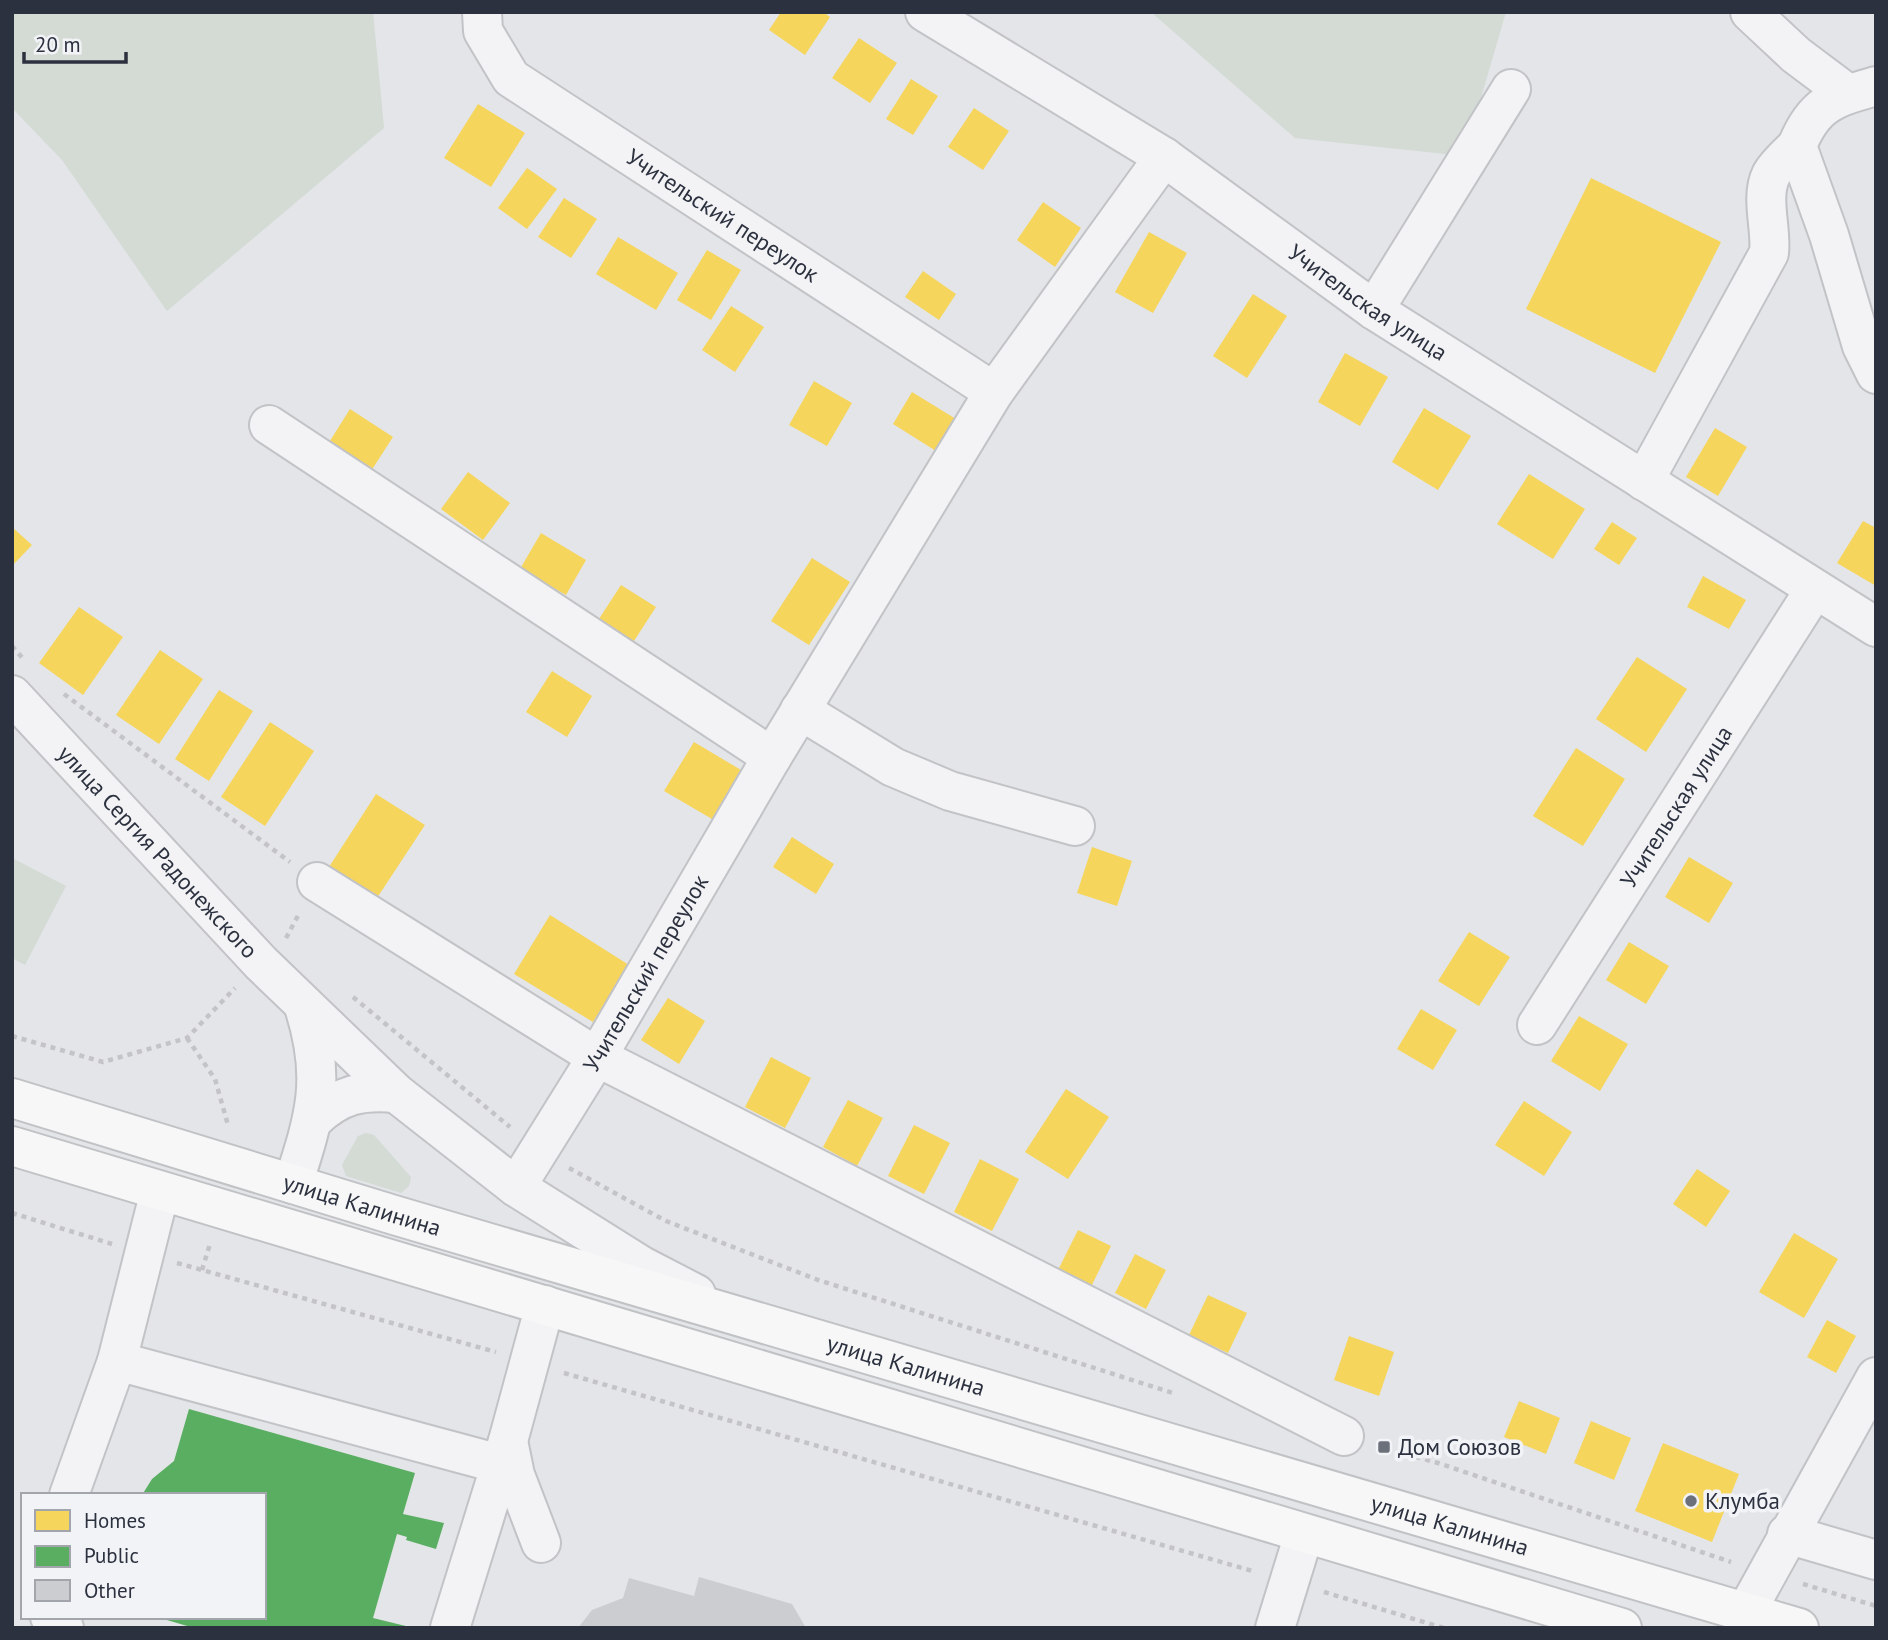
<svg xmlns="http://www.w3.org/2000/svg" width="1888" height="1640" viewBox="0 0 1888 1640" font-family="'PT Sans',sans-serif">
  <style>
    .green { fill: #d3dbd4 }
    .homes { fill: #f6d55c }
    .public { fill: #5aae61 }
    .building { fill: #cccdd0 }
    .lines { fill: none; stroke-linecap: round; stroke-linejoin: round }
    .minor-casing { stroke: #c2c3c6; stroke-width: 42 }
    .major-casing { stroke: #c0c2c5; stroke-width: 42 }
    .path { stroke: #c3c3c8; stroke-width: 4.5; stroke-dasharray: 5 5; stroke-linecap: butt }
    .minor { stroke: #f3f3f5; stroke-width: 38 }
    .major { stroke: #f7f7f7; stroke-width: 38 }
    .poi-dot { fill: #6c707a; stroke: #f2f3f7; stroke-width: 2.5 }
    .labels { text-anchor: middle; stroke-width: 7; stroke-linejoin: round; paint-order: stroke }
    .street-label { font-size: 23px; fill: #2c313f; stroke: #f2f3f7 }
    .poi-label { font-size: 23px; fill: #2c313f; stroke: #f2f3f7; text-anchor: start }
  </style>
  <rect width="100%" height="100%" fill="#e3e5e8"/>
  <path class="green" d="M12 12H373L384 128 167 311 62 160 12 108Z
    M1151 12H1506L1464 156 1295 138Z
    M14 859 66 886 25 965 12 958Z
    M366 1133 374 1135 411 1177 409 1186 401 1193 346 1176 342 1165 358 1136Z"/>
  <path class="homes" d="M781 12H823L830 17 805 55 769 30Z
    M859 38 897 63 870 103 832 78Z
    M911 79 938 96 913 135 886 119Z
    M478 104 525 133 491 187 444 158Z
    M974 108 1009 131 983 170 948 147Z
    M527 168 557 189 527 229 498 208Z
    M1591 178 1721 242 1655 373 1526 309Z
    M564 198 597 219 571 258 538 237Z
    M1043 202 1081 228 1055 267 1017 240Z
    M1149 232 1187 253 1153 313 1115 292Z
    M618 237 678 273 656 310 596 274Z
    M707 250 741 270 711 320 677 300Z
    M923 271 956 294 939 320 905 297Z
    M1253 294 1287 316 1247 378 1213 356Z
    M731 306 764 327 735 372 702 350Z
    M1345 353 1388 377 1360 426 1318 402Z
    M814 381 852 403 827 446 789 425Z
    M912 392 956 419 936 451 893 424Z
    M1424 408 1471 436 1438 490 1392 462Z
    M350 409 393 437 371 471 328 444Z
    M1715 428 1747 447 1718 496 1686 477Z
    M468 472 510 503 483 540 441 509Z
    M1529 474 1585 509 1553 559 1497 524Z
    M1863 521 1876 528V586L1837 563Z
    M1612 522 1637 538 1619 565 1594 549Z
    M12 527 32 545 12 566Z
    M541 533 586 560 566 595 520 569Z
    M812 558 850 582 809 645 771 621Z
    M1703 576 1746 600 1729 629 1687 607Z
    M621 585 656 607 632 644 597 622Z
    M79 607 123 637 83 695 39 663Z
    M160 650 203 679 159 744 116 715Z
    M1637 657 1687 689 1646 752 1596 719Z
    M552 671 592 696 567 737 526 712Z
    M219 690 253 711 209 781 175 759Z
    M270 722 314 751 265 826 221 797Z
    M694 742 741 770 712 819 664 791Z
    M1576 748 1625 779 1583 846 1533 816Z
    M376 794 425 825 377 898 329 867Z
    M792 837 834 864 816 894 773 867Z
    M1092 847 1132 861 1117 906 1077 893Z
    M1689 857 1733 883 1709 923 1665 897Z
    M550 915 629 965 593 1022 514 974Z
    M1469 932 1510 957 1479 1006 1438 981Z
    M1629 942 1669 966 1646 1004 1606 980Z
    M668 998 705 1021 679 1064 641 1040Z
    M1421 1009 1457 1030 1433 1070 1397 1049Z
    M1579 1016 1628 1044 1600 1091 1551 1061Z
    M771 1057 811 1078 785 1128 745 1107Z
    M1066 1089 1109 1117 1068 1179 1025 1152Z
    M848 1100 883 1118 857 1166 823 1147Z
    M1524 1101 1572 1132 1544 1176 1495 1145Z
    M914 1125 950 1143 924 1194 888 1176Z
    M980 1159 1019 1179 992 1231 954 1212Z
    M1697 1169 1730 1191 1706 1227 1673 1204Z
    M1078 1230 1111 1246 1089 1291 1056 1274Z
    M1794 1233 1838 1259 1804 1318 1759 1292Z
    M1135 1254 1166 1270 1146 1309 1115 1293Z
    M1208 1295 1247 1313 1228 1353 1189 1335Z
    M1827 1320 1856 1336 1836 1373 1807 1357Z
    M1349 1336 1394 1352 1379 1396 1334 1380Z
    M1519 1401 1560 1418 1546 1454 1504 1437Z
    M1591 1421 1631 1438 1614 1480 1574 1463Z
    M1663 1443 1739 1474 1712 1542 1635 1511Z"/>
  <path class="public" d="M189 1409 415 1473 403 1514 444 1523 436 1549 406 1540 407 1537 397 1534 373 1618 414 1628H194L160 1618 264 1617V1495H142L152 1479 174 1461Z"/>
  <path class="building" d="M699 1577 792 1604 806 1628H578L592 1610 623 1598 629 1578 694 1596Z"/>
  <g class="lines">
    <defs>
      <g id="minor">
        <path id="s1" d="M482 12 483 31 511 78 994 392"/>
        <path id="s2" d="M925 12 1164 157 1374 310 1876 627"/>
        <path d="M1750 12 1796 55 1848 94"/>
        <path d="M1876 86C1834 98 1814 103 1797 146L1829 235 1862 346 1876 374"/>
        <path d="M1374 310 1511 89"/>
        <path d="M269 425 772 757"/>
        <path d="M1644 481 1769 253C1772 229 1760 198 1771 175 1776 165 1789 154 1797 146"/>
        <path id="s3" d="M12 695 261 963 396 1093 516 1187 642 1266 696 1294"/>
        <path d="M800 710 893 767 950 791 1075 826"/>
        <path d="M317 882 597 1057 1344 1436"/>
        <path id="s4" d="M1537 1025 1815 589"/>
        <path d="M314 1119C340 1094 362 1090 396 1093"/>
        <path d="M293 1184C315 1116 327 1078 304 1007"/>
        <path id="s5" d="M516 1187 597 1057 772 757 994 392 1164 157"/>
        <path d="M117 1361 500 1464"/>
        <path d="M508 1441 515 1475 541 1543"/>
        <path d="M69 1495 117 1361 160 1191"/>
        <path d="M1787 1534 1876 1560"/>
        <path d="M1746 1612 1876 1377"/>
        <path d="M50 1617 55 1624 64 1628"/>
        <path d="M450 1628 508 1441 545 1305"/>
        <path d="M1275 1628 1304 1534"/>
      </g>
      <g id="major">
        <path id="s6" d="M12 1098 394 1215 1799 1628"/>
        <path d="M12 1146 1622 1628"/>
      </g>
    </defs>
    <use href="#minor" class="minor-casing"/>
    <use href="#major" class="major-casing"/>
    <path class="path" d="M12 646 25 661
      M64 694 290 862
      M286 938 300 912
      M353 997 510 1127
      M12 1036 103 1062 187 1038 235 988
      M187 1038 215 1079 228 1125
      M569 1168 666 1221 818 1280 1176 1394
      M12 1213 112 1244
      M177 1263 496 1352
      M202 1270 210 1244
      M564 1373 1256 1572
      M1377 1446 1438 1463 1731 1562
      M1803 1584 1876 1606
      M1324 1592 1444 1628"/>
    <use href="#minor" class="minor"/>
    <use href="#major" class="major"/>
  </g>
  <g class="poi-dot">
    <rect x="1377" y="1440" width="14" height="14" rx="3.5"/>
    <circle cx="1691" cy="1501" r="7"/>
  </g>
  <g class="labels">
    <g class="street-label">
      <text dy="8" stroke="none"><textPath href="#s1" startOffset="326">Учительский переулок</textPath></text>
      <text dy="8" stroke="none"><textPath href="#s2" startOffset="530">Учительская улица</textPath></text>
      <text dy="8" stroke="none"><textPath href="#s4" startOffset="259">Учительская улица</textPath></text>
      <text dy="8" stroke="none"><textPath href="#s3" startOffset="214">улица Сергия Радонежского</textPath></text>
      <text dy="8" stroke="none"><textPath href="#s5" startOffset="250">Учительский переулок</textPath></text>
      <text dy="8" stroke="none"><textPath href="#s6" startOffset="366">улица Калинина</textPath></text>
      <text dy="8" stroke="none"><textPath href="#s6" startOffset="933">улица Калинина</textPath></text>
      <text dy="8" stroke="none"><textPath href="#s6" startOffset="1500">улица Калинина</textPath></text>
    </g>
    <g class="poi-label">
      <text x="1398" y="1455">Дом Союзов</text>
      <text x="1705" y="1509">Клумба</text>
    </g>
  </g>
  <rect width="1888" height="1640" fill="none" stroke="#2c313f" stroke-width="28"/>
  <rect x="21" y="1493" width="245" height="126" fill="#f2f3f7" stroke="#a3a5ad" stroke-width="2"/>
  <rect x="35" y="1510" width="35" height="21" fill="#f6d55c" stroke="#a3a5ad" stroke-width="2"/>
  <text x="84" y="1528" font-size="21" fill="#2c313f">Homes</text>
  <rect x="35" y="1546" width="35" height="21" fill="#5aae61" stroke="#a3a5ad" stroke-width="2"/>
  <text x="84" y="1563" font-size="21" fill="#2c313f">Public</text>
  <rect x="35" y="1580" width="35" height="21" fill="#cccdd0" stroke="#a3a5ad" stroke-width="2"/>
  <text x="84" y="1598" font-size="21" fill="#2c313f">Other</text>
  <path d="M24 52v10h102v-10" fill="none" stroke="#2c313f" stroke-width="3.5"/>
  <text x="35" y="52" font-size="21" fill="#2c313f" stroke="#f2f3f7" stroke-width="5" paint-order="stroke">20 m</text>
</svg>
